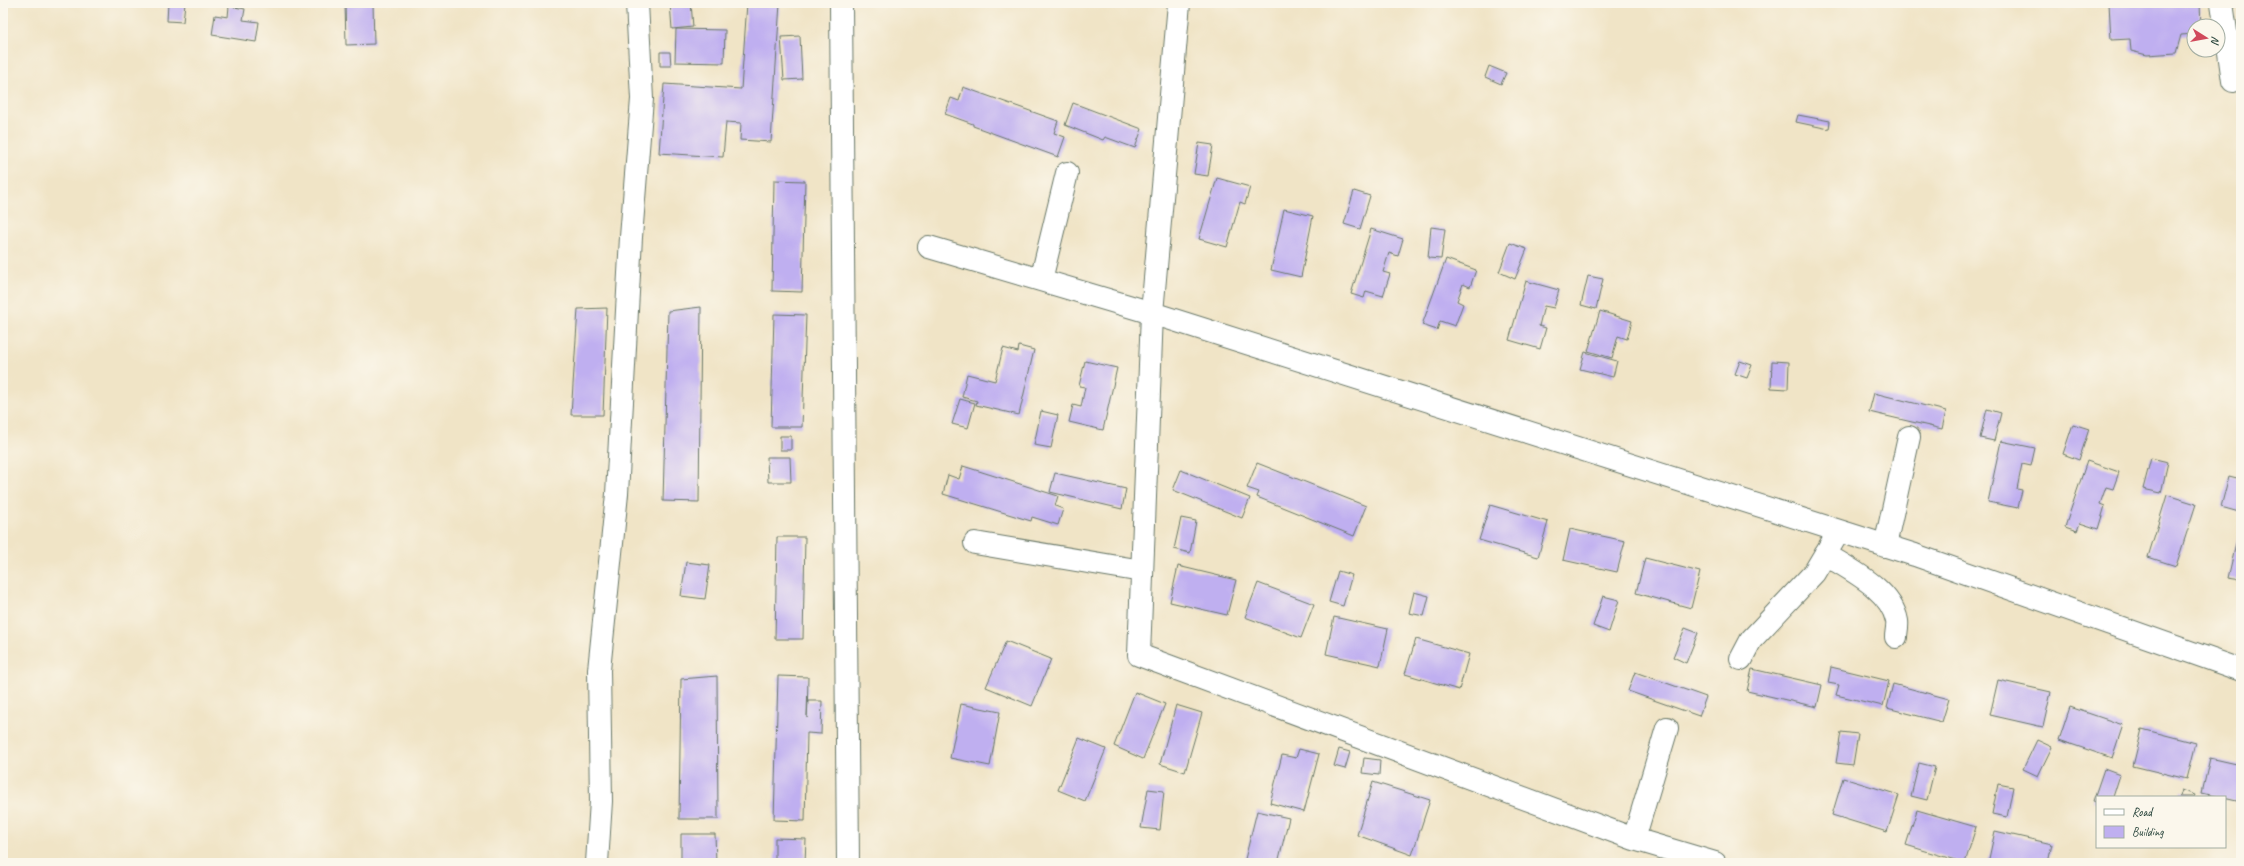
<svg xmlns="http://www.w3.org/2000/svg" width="2244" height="866" viewBox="0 0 2244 866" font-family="Caveat,sans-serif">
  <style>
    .building { fill: #bfaff0 }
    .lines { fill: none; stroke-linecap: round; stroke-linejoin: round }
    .minor-casing { stroke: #687767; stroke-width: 24 }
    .minor { stroke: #fff; stroke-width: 22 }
  </style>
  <rect width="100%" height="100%" fill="#fbf7ec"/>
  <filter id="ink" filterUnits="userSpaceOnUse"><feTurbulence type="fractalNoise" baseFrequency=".025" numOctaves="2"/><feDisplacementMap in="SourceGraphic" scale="8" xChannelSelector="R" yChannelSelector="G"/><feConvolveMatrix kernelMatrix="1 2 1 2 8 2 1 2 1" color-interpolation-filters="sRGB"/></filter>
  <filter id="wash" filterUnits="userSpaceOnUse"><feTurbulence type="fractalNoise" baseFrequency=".012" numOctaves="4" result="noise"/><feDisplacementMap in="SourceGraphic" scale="16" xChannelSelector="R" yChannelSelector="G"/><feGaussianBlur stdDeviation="0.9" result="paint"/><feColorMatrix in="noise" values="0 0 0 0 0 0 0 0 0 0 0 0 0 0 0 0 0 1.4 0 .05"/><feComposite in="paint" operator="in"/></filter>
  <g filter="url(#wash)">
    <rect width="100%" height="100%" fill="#f0e4c6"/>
    <g id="blocks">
      <path class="building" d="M168 3H185L183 22 167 21Z
        M345 3H373L374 44 346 45Z
        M670 3H691L693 27 672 29Z
        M747 3H780L771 142 740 140 741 123 726 122 723 157 659 153 664 84 741 89Z
        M2109 3H2200L2201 26H2194V34L2181 35 2176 53 2147 55 2131 51 2130 39 2111 40Z
        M229 6 245 9 243 20 259 22 256 42 212 35 215 15 228 17Z
        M676 29 725 30 724 63 675 62Z
        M800 36 802 79 784 80 781 37Z
        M660 52H670L671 66H660Z
        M1489 66 1506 73 1501 84 1485 77Z
        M963 87 1058 121 1054 133 1065 137 1058 157 973 126V124L945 114 951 98 959 101Z
        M1073 103 1142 129 1135 148 1105 137 1103 140 1065 125Z
        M1798 115 1830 121 1829 129 1796 122Z
        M1199 143 1213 145 1208 176 1194 174Z
        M1217 178 1250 187 1245 204 1240 202 1227 247 1199 239Z
        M774 180 805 181 802 292 772 291Z
        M1354 191 1370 196 1360 229 1344 224Z
        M1284 209 1313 216 1301 277 1271 270Z
        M1431 227 1445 229 1441 259 1428 258Z
        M1371 229 1403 239 1398 256 1389 253 1383 272 1390 274 1383 296 1366 291 1364 298 1351 294Z
        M1510 243 1527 249 1515 279 1499 272Z
        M1446 259 1476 270 1470 287 1463 284 1457 301 1463 304 1455 326 1440 321 1437 330 1422 325Z
        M1588 276 1603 279 1596 309 1581 305Z
        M1526 281 1559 290 1554 308 1544 306 1539 326 1546 328 1540 349 1509 340Z
        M701 307 699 502 663 501 668 311Z
        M607 308 603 415H571L578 309Z
        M1600 311 1632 321 1627 339 1618 336 1612 358 1588 351Z
        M774 314 806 315 802 427H771Z
        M1019 346 1034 350 1019 415 976 405 977 401 962 397 967 374 995 381 1003 348 1018 352Z
        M1585 352 1617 361 1613 377 1580 369Z
        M1085 361 1117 368 1103 430 1069 422 1073 405 1081 407 1085 387 1079 386Z
        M1740 361 1752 365 1747 378 1735 374Z
        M1772 361 1789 362 1788 389 1771 388Z
        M1874 393 1946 411 1942 429 1869 412Z
        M960 399 975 403 968 428 952 424Z
        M1987 409 2001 413 1994 441 1980 438Z
        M1041 411 1058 415 1051 448 1034 445Z
        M2073 424 2089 429 2079 460 2063 454Z
        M780 436H791V450H780Z
        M2001 441 2035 448 2031 466 2022 464 2017 489 2022 490 2018 508 1988 502Z
        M767 457H790L791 482H768Z
        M2151 458 2168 462 2161 493 2143 489Z
        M2087 461 2119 472 2113 489 2106 487 2100 504 2105 506 2098 529 2080 523 2077 531 2065 527Z
        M1257 463 1366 506 1354 536 1257 497 1259 492 1247 488Z
        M963 466 1058 496 1055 506 1063 509 1058 525 1032 517 1031 521 943 494 948 475 959 479Z
        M1181 470 1250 498 1242 518 1173 490Z
        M1055 473 1126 489 1122 509 1050 492Z
        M2229 476 2241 479 2239 512 2221 507Z
        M2167 495 2196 504 2176 566 2148 557Z
        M1490 505 1548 522 1538 557 1479 540Z
        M1181 518 1196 521 1190 553 1174 549Z
        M2240 527H2241V580L2228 578Z
        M1570 529 1625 541 1617 572 1563 560Z
        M777 537H805L803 639H775Z
        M1645 558 1700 572 1691 608 1636 593Z
        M686 562 710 565 705 599 681 596Z
        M1178 566 1236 580 1227 615 1170 602Z
        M1338 571 1352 575 1343 606 1329 602Z
        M1258 583 1314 604 1301 638 1245 617Z
        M1414 592 1429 596 1424 616 1409 613Z
        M1603 596 1619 600 1609 632 1593 626Z
        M1334 617 1388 629 1380 666 1326 654Z
        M1685 628 1698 633 1686 663 1673 657Z
        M1416 639 1469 654 1459 690 1405 674Z
        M1006 641 1051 659 1032 706 986 687Z
        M1831 667 1889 681 1883 706 1836 695 1839 685 1828 683Z
        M1752 669 1822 685 1817 707 1747 691Z
        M1635 672 1706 697 1699 716 1628 691Z
        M717 676 718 819H679L681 679Z
        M778 676 808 677 807 718 808 701H822L821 734 807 733 805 821 774 820Z
        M1998 680 2051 692 2043 727 1990 715Z
        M1893 684 1949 699 1942 722 1887 708Z
        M1135 692 1165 704 1143 759 1114 746Z
        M961 704 1000 712 990 766 950 758Z
        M1176 705 1202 713 1185 772 1160 764Z
        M2070 707 2123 725 2112 758 2059 740Z
        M2142 729 2196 743 2187 779 2133 766Z
        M1841 732 1858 734 1853 765 1836 763Z
        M1079 738 1106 749 1085 801 1058 790Z
        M2037 740 2052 747 2038 776 2023 769Z
        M1299 749 1319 754 1304 812 1270 803 1282 755 1296 758Z
        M1339 749 1350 752 1345 769 1334 766Z
        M1364 758 1380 760 1379 775 1362 773Z
        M2210 758 2241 765V802L2202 793Z
        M1919 763 1935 767 1927 800 1911 796Z
        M2104 769 2120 775 2113 797H2097V802L2093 801Z
        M1843 778 1899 795 1887 832 1832 815Z
        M1373 782 1430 800 1412 855 1357 835Z
        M1998 784 2013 787 2007 817 1992 814Z
        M1148 789 1164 791 1160 830 1141 828Z
        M2181 790 2195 795 2194 797H2179Z
        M1917 810 1976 827 1965 863 1906 845Z
        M1257 811 1289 818 1278 863H1244Z
        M1995 831 2052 844 2048 863H1988Z
        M681 834H715L716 863H681Z
        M775 838 806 839 805 863H775Z"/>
    </g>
  </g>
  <g filter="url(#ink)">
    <use href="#blocks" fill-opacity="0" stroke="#687767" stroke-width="1"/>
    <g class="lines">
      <defs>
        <path id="minor" d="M841 3 848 863
          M1179 3 1152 313 1139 655 1634 839 1715 863
          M2222 3 2233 81
          M929 247 1152 313 1915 555 2241 670
          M1041 280 1067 173
          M975 543 1142 571
          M1885 546 1909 437
          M1825 554C1850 570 1891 589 1897 621 1898 626 1896 632 1896 637
          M1741 659 1751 640 1814 573 1839 531
          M1634 839 1667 728
          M597 863 601 801 599 670 617 494 631 237 642 99 637 3"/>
      </defs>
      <use href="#minor" class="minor-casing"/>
      <use href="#minor" class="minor"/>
    </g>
  </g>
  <rect width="2244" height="866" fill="none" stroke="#fbf7ec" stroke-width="16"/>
  <rect x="2096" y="796" width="130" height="52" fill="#fbf7ec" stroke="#a3ada2"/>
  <rect x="2104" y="809" width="20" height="6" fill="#ffffff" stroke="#a3ada2"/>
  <text x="2132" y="816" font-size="12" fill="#1f3d34">Road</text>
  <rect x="2104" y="826" width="20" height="12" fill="#bfaff0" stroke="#a3ada2"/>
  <text x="2132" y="836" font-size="12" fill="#1f3d34">Building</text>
  <g transform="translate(2206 38) rotate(101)"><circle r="19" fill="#fbf7ec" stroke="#a3ada2"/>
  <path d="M0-3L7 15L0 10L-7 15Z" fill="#d1495b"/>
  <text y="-6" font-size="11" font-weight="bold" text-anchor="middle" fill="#1f3d34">N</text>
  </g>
</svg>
